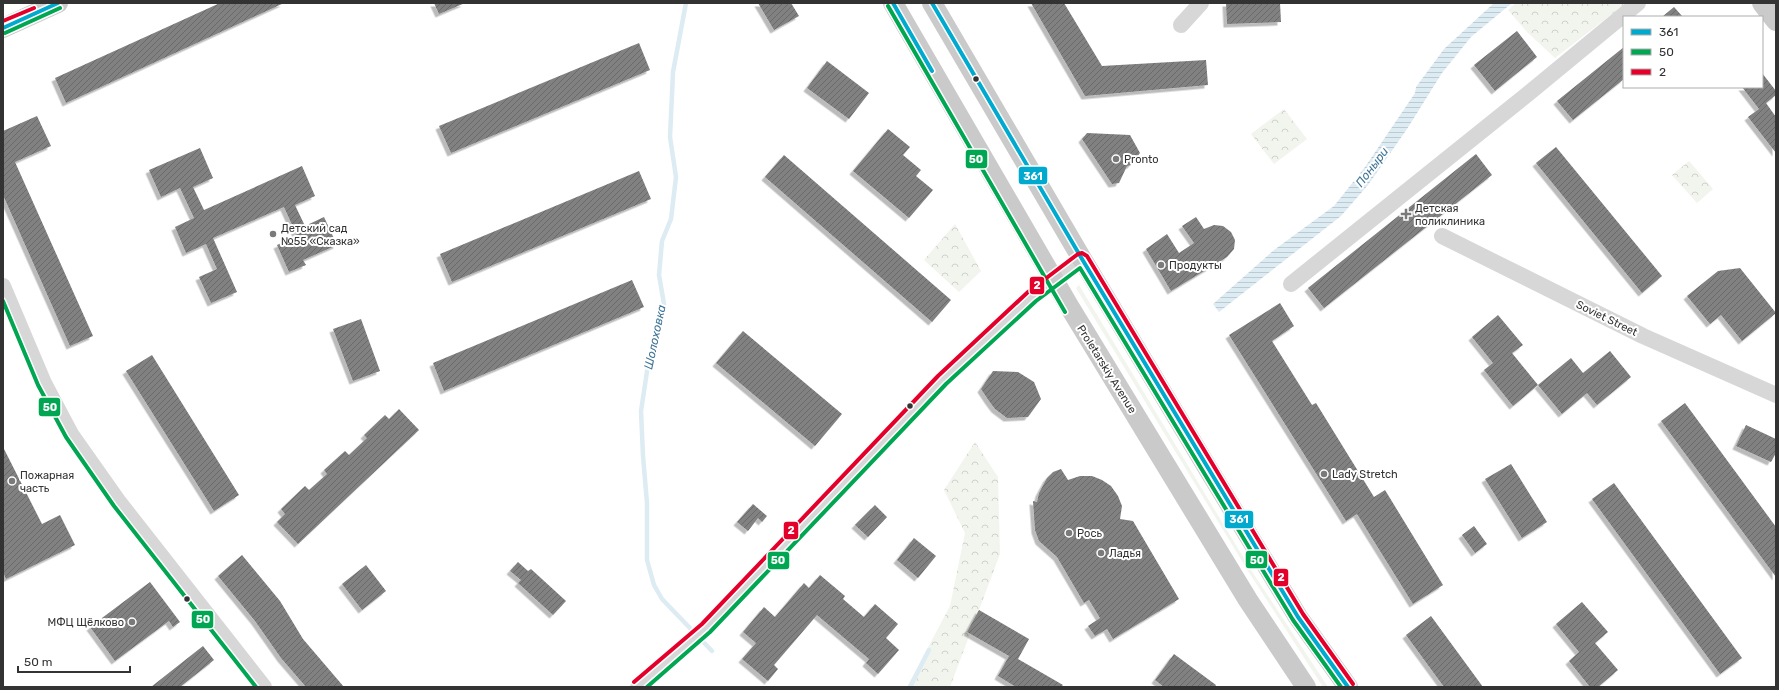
<svg xmlns="http://www.w3.org/2000/svg" width="1779" height="690" viewBox="0 0 1779 690" font-family="Rubik,sans-serif">
  <style>
    .green { fill: #f1f5ed }
    .forest { fill: url(#forest-crowns) }
    .water { fill: url(#water-rules) }
    .lines { fill: none; stroke-linecap: round; stroke-linejoin: round }
    .stream { stroke: #ddebf3; stroke-width: 4.5 }
    .building { fill: url(#building-hatch); filter: url(#shadow) }
    .minor { stroke: #d7d7d7; stroke-width: 16 }
    .major { stroke: #cacaca; stroke-width: 20 }
    .bus-1-casing { stroke: #fff; stroke-width: 7 }
    .bus-2-casing { stroke: #fff; stroke-width: 7 }
    .bus-3-casing { stroke: #fff; stroke-width: 7 }
    .bus-1 { stroke: #00a9ce; stroke-width: 4 }
    .bus-2 { stroke: #00a651; stroke-width: 4 }
    .bus-3 { stroke: #e4002b; stroke-width: 4 }
    .bus-dot { fill: #333; stroke: #fff; stroke-width: 1.5 }
    .poi-dot { fill: #7a7a7a; stroke: #fff; stroke-width: 1.5 }
    .labels { text-anchor: middle; stroke-width: 4; stroke-linejoin: round; paint-order: stroke }
    .poi-label { font-size: 11px; fill: #333; stroke: #fff; text-anchor: start }
    .street-label { font-size: 11px; fill: #333; stroke: #fff }
    .water-label { font-size: 12px; font-style: italic; fill: #3f7597; stroke: #fff }
    .line-badge { stroke: #fff; stroke-width: 1.5 }
    .badge-label { font-size: 11px; text-anchor: middle; font-weight: bold; fill: #fff }
  </style>
  <defs>
    <pattern id="forest-crowns" width="20" height="18" patternUnits="userSpaceOnUse"><rect width="20" height="18" fill="#f1f5ed"/><path d="M2 6a3 3 0 1 1 6 0M12 15a3 3 0 1 1 6 0" fill="none" stroke="#cfd2cc"/></pattern>
    <pattern id="water-rules" width="6" height="5" patternUnits="userSpaceOnUse"><rect width="6" height="5" fill="#ddebf3"/><path d="M0 2.5h6" fill="none" stroke="#becad1"/></pattern>
    <pattern id="building-hatch" width="6" height="6" patternUnits="userSpaceOnUse"><rect width="6" height="6" fill="#818181"/><path d="M-1 1l2-2M0 6l6-6M5 7l2-2" fill="none" stroke="#6a6a6a"/></pattern>
    <filter id="shadow"><feDropShadow dx="-3.5" dy="3.5" stdDeviation="0" flood-color="#0004"/></filter>
  </defs>
  <rect width="100%" height="100%" fill="#fff"/>
  <path class="green" d="M1079 285 1251 570 1328 687H1323L1248 571 1076 288Z"/>
  <path class="forest" d="M1516 3H1626L1555 58 1527 32 1508 10Z
    M1284 109 1307 139 1274 164 1251 134Z
    M1689 161 1713 189 1697 203 1672 175Z
    M955 224 981 271 959 292 924 260Z
    M975 442 998 477 1000 554 950 687H907L950 606 965 533 944 490Z"/>
  <path class="water" d="M1494 3H1512L1471 37 1442 73 1407 129 1368 185 1341 216 1219 312 1213 304 1274 250 1334 206 1365 167 1409 102 1415 93 1416 87 1444 49Z"/>
  <g class="lines">
    <path class="stream" d="M686 3 673 72 670 137 676 177 671 219 662 241 659 275 664 304 648 365 641 411 643 456 647 503V560L654 585 662 599 712 651
      M910 687 929 650"/>
  </g>
  <path class="building" d="M220 3H284L66 103 55 78Z
    M434 3H465L439 14Z
    M758 3H791L799 16 774 30Z
    M1031 3H1064L1102 66 1206 60 1208 85 1085 96Z
    M1226 3H1280L1281 22 1227 24Z
    M1674 7 1683 17H1662Z
    M1517 31 1537 57 1495 91 1474 65Z
    M639 43 650 70 451 153 439 126Z
    M1624 47V79L1573 120 1557 101Z
    M827 61 869 93 849 119 807 88Z
    M1762 73 1776 91V95L1766 103 1776 117V153L1748 117 1759 109 1742 87H1762Z
    M37 116 51 146 15 162 93 336 70 346 3 195V131Z
    M888 129 910 147 903 155 921 170 916 176 933 190 909 218 853 171Z
    M1087 133 1130 135 1140 153 1131 165 1127 166 1119 183 1112 184 1082 139Z
    M1556 147 1662 276 1642 293 1536 163Z
    M200 148 213 178 193 187 204 210 302 166 315 196 295 205 305 226 324 217 337 245 303 260 306 265 289 272 277 245 297 236 284 207 213 238 237 292 211 303 199 277 217 269 206 244 186 253 175 227 194 218 180 188 161 197 149 170Z
    M1476 154 1492 175 1324 308 1308 288Z
    M784 155 951 300 932 322 765 177Z
    M639 171 651 199 452 282 440 254Z
    M1196 217 1204 229 1214 225 1223 226 1231 232 1235 240 1234 249 1227 257 1171 291 1146 249 1167 234 1179 253 1194 243 1182 226Z
    M1740 268 1776 313 1742 341 1721 315 1710 324 1687 296 1718 271Z
    M632 280 644 307 444 391 433 363Z
    M1280 303 1294 326 1272 341 1312 405 1316 403 1374 497 1385 490 1443 585 1413 604 1357 514 1346 521 1229 335Z
    M1498 315 1523 345 1512 353 1538 385 1571 358 1583 373 1610 351 1631 377 1597 405 1587 393 1562 414 1538 385 1513 406 1484 370 1493 363 1472 337Z
    M361 319 380 371 353 381 333 329Z
    M743 331 842 414 815 446 716 363Z
    M152 355 239 495 214 511 126 371Z
    M993 371 1018 372 1034 382 1041 399 1028 417 1007 418 995 409 989 401 981 389Z
    M1685 403 1776 527V577L1661 421Z
    M399 409 419 430 298 544 277 522 285 514 281 509 305 486 309 490 327 474 324 470 345 451 349 455 367 438 364 435 385 415 389 419Z
    M1746 425 1776 439V453L1771 462 1736 446Z
    M3 447 42 524 60 515 75 545 6 579 3 572Z
    M1511 464 1547 522 1522 538 1485 479Z
    M1061 469 1068 480 1080 476H1092L1102 480 1111 486 1118 496 1122 506 1120 519 1133 521 1179 599 1113 639 1107 629 1095 636 1088 626 1100 618 1089 600 1084 603 1057 557 1039 541 1035 530 1033 501 1037 502 1039 493 1047 478 1053 472Z
    M1614 483 1742 658 1720 674 1592 499Z
    M753 504 767 516 762 522 758 518 748 531 737 522Z
    M875 505 887 517 868 537 855 525Z
    M1474 526 1487 544 1475 553 1462 535Z
    M914 538 936 556 918 578 897 560Z
    M242 555 280 601 303 639 344 687H306L281 658 255 621 218 576Z
    M518 562 528 571 531 569 566 601 553 615 518 583 521 580 510 571Z
    M366 565 386 591 362 610 342 584Z
    M820 575 845 596 843 599 864 617 875 604 898 624 886 638 899 650 878 674 866 663 869 659 817 615 774 665 778 669 768 681 742 659 756 643 743 632 764 607 775 617 804 583 809 588Z
    M150 582 180 622 173 627 169 621 115 661 90 627Z
    M1582 602 1608 632 1595 643 1618 670 1598 687H1590L1569 661 1579 652 1556 624Z
    M979 610 1029 639 1018 659 1063 685 1061 687H1016L998 676 1009 656 967 632Z
    M1431 616 1483 687H1444L1406 635Z
    M203 646 214 660 180 687H151Z
    M1174 654 1216 685 1215 687H1164L1155 680Z"/>
  <g class="lines">
    <path class="minor" d="M1181 25 1201 3
      M1442 236 1643 336 1776 395
      M1291 284 1529 93 1638 3
      M3 286 44 383 71 434 119 502 264 687
      M638 687 706 628 942 380 995 329 1032 296 1082 259"/>
    <path class="major" d="M893 3 1069 306 1248 600 1306 687
      M932 3 1082 259 1210 472 1298 617 1348 687
      M1762 3 1776 21
      M3 28 58 3"/>
    <defs>
      <path id="bus-1" d="M893 3 932 71
        M932 3 1082 259 1298 617 1348 687
        M3 28 58 3"/>
      <path id="bus-2" d="M888 6 1065 312
        M5 33 60 8
        M3 301 38 385 66 437 114 506 256 687
        M647 687 710 632 946 384 1036 301 1080 268 1293 620 1341 687"/>
      <path id="bus-3" d="M3 21 34 8
        M634 682 702 624 938 376 1028 292 1078 254 1082 253 1087 256 1303 614 1353 684"/>
    </defs>
    <use href="#bus-1" class="bus-1-casing"/>
    <use href="#bus-2" class="bus-2-casing"/>
    <use href="#bus-3" class="bus-3-casing"/>
    <use href="#bus-1" class="bus-1"/>
    <use href="#bus-2" class="bus-2"/>
    <use href="#bus-3" class="bus-3"/>
  </g>
  <g class="bus-dot">
    <circle cx="976" cy="79" r="3.5"/>
    <circle cx="910" cy="406" r="3.5"/>
    <circle cx="187" cy="599" r="3.5"/>
  </g>
  <g class="poi-dot">
    <circle cx="1116" cy="159" r="4"/>
    <path d="M1404 208h4v4h4v4h-4v4h-4v-4h-4v-4h4z"/>
    <circle cx="273" cy="234" r="4"/>
    <circle cx="1161" cy="265" r="4"/>
    <circle cx="1324" cy="474" r="4"/>
    <circle cx="12" cy="481" r="4"/>
    <circle cx="1069" cy="533" r="4"/>
    <circle cx="1101" cy="553" r="4"/>
    <circle cx="132" cy="622" r="4"/>
  </g>
  <g class="labels">
    <g class="poi-label">
      <text x="1124" y="163">Pronto</text>
      <text x="1415" y="212">Детская<tspan x="1415" dy="13">поликлиника</tspan></text>
      <text x="281" y="232">Детский сад<tspan x="281" dy="13">№55 «Сказка»</tspan></text>
      <text x="1169" y="269">Продукты</text>
      <text x="1332" y="478">Lady Stretch</text>
      <text x="20" y="479">Пожарная<tspan x="20" dy="13">часть</tspan></text>
      <text x="1077" y="537">Рось</text>
      <text x="1109" y="557">Ладья</text>
      <text x="124" y="626" text-anchor="end">МФЦ Щёлково</text>
    </g>
    <g class="street-label">
      <text transform="translate(1607 318) rotate(26)" y="4">Soviet Street</text>
      <text transform="translate(1107 369) rotate(58)" y="4">Proletarskiy Avenue</text>
    </g>
    <g class="water-label">
      <text transform="translate(1372 167) rotate(-53)" y="4">Поныри</text>
      <text transform="translate(655 337) rotate(-78)" y="4">Шолоховка</text>
    </g>
  </g>
  <g class="line-badge">
    <rect x="965" y="149" width="23" height="20" rx="4" fill="#00a651"/>
    <rect x="1018" y="166" width="30" height="19" rx="4" fill="#00a9ce"/>
    <rect x="1029" y="276" width="16" height="19" rx="4" fill="#e4002b"/>
    <rect x="38" y="397" width="23" height="20" rx="4" fill="#00a651"/>
    <rect x="1224" y="510" width="30" height="19" rx="4" fill="#00a9ce"/>
    <rect x="783" y="521" width="16" height="19" rx="4" fill="#e4002b"/>
    <rect x="1245" y="550" width="23" height="19" rx="4" fill="#00a651"/>
    <rect x="767" y="551" width="23" height="19" rx="4" fill="#00a651"/>
    <rect x="1273" y="568" width="16" height="19" rx="4" fill="#e4002b"/>
    <rect x="191" y="610" width="23" height="19" rx="4" fill="#00a651"/>
  </g>
  <g class="badge-label">
    <text x="976" y="163">50</text>
    <text x="1033" y="180">361</text>
    <text x="1037" y="289">2</text>
    <text x="50" y="411">50</text>
    <text x="1239" y="523">361</text>
    <text x="791" y="534">2</text>
    <text x="1257" y="564">50</text>
    <text x="778" y="564">50</text>
    <text x="1281" y="581">2</text>
    <text x="203" y="623">50</text>
  </g>
  <rect width="1779" height="690" fill="none" stroke="#333333" stroke-width="8"/>
  <rect x="1623" y="16" width="140" height="72" fill="#ffffff" stroke="#adadad"/>
  <rect x="1631" y="29" width="20" height="6" fill="#00a9ce" stroke="#adadad"/>
  <text x="1659" y="36" font-size="12" fill="#333333">361</text>
  <rect x="1631" y="49" width="20" height="6" fill="#00a651" stroke="#adadad"/>
  <text x="1659" y="56" font-size="12" fill="#333333">50</text>
  <rect x="1631" y="69" width="20" height="6" fill="#e4002b" stroke="#adadad"/>
  <text x="1659" y="76" font-size="12" fill="#333333">2</text>
  <path d="M18 666v6h112v-6" fill="none" stroke="#333333" stroke-width="2"/>
  <text x="24" y="666" font-size="12" fill="#333333" stroke="#ffffff" stroke-width="3" paint-order="stroke">50 m</text>
</svg>
